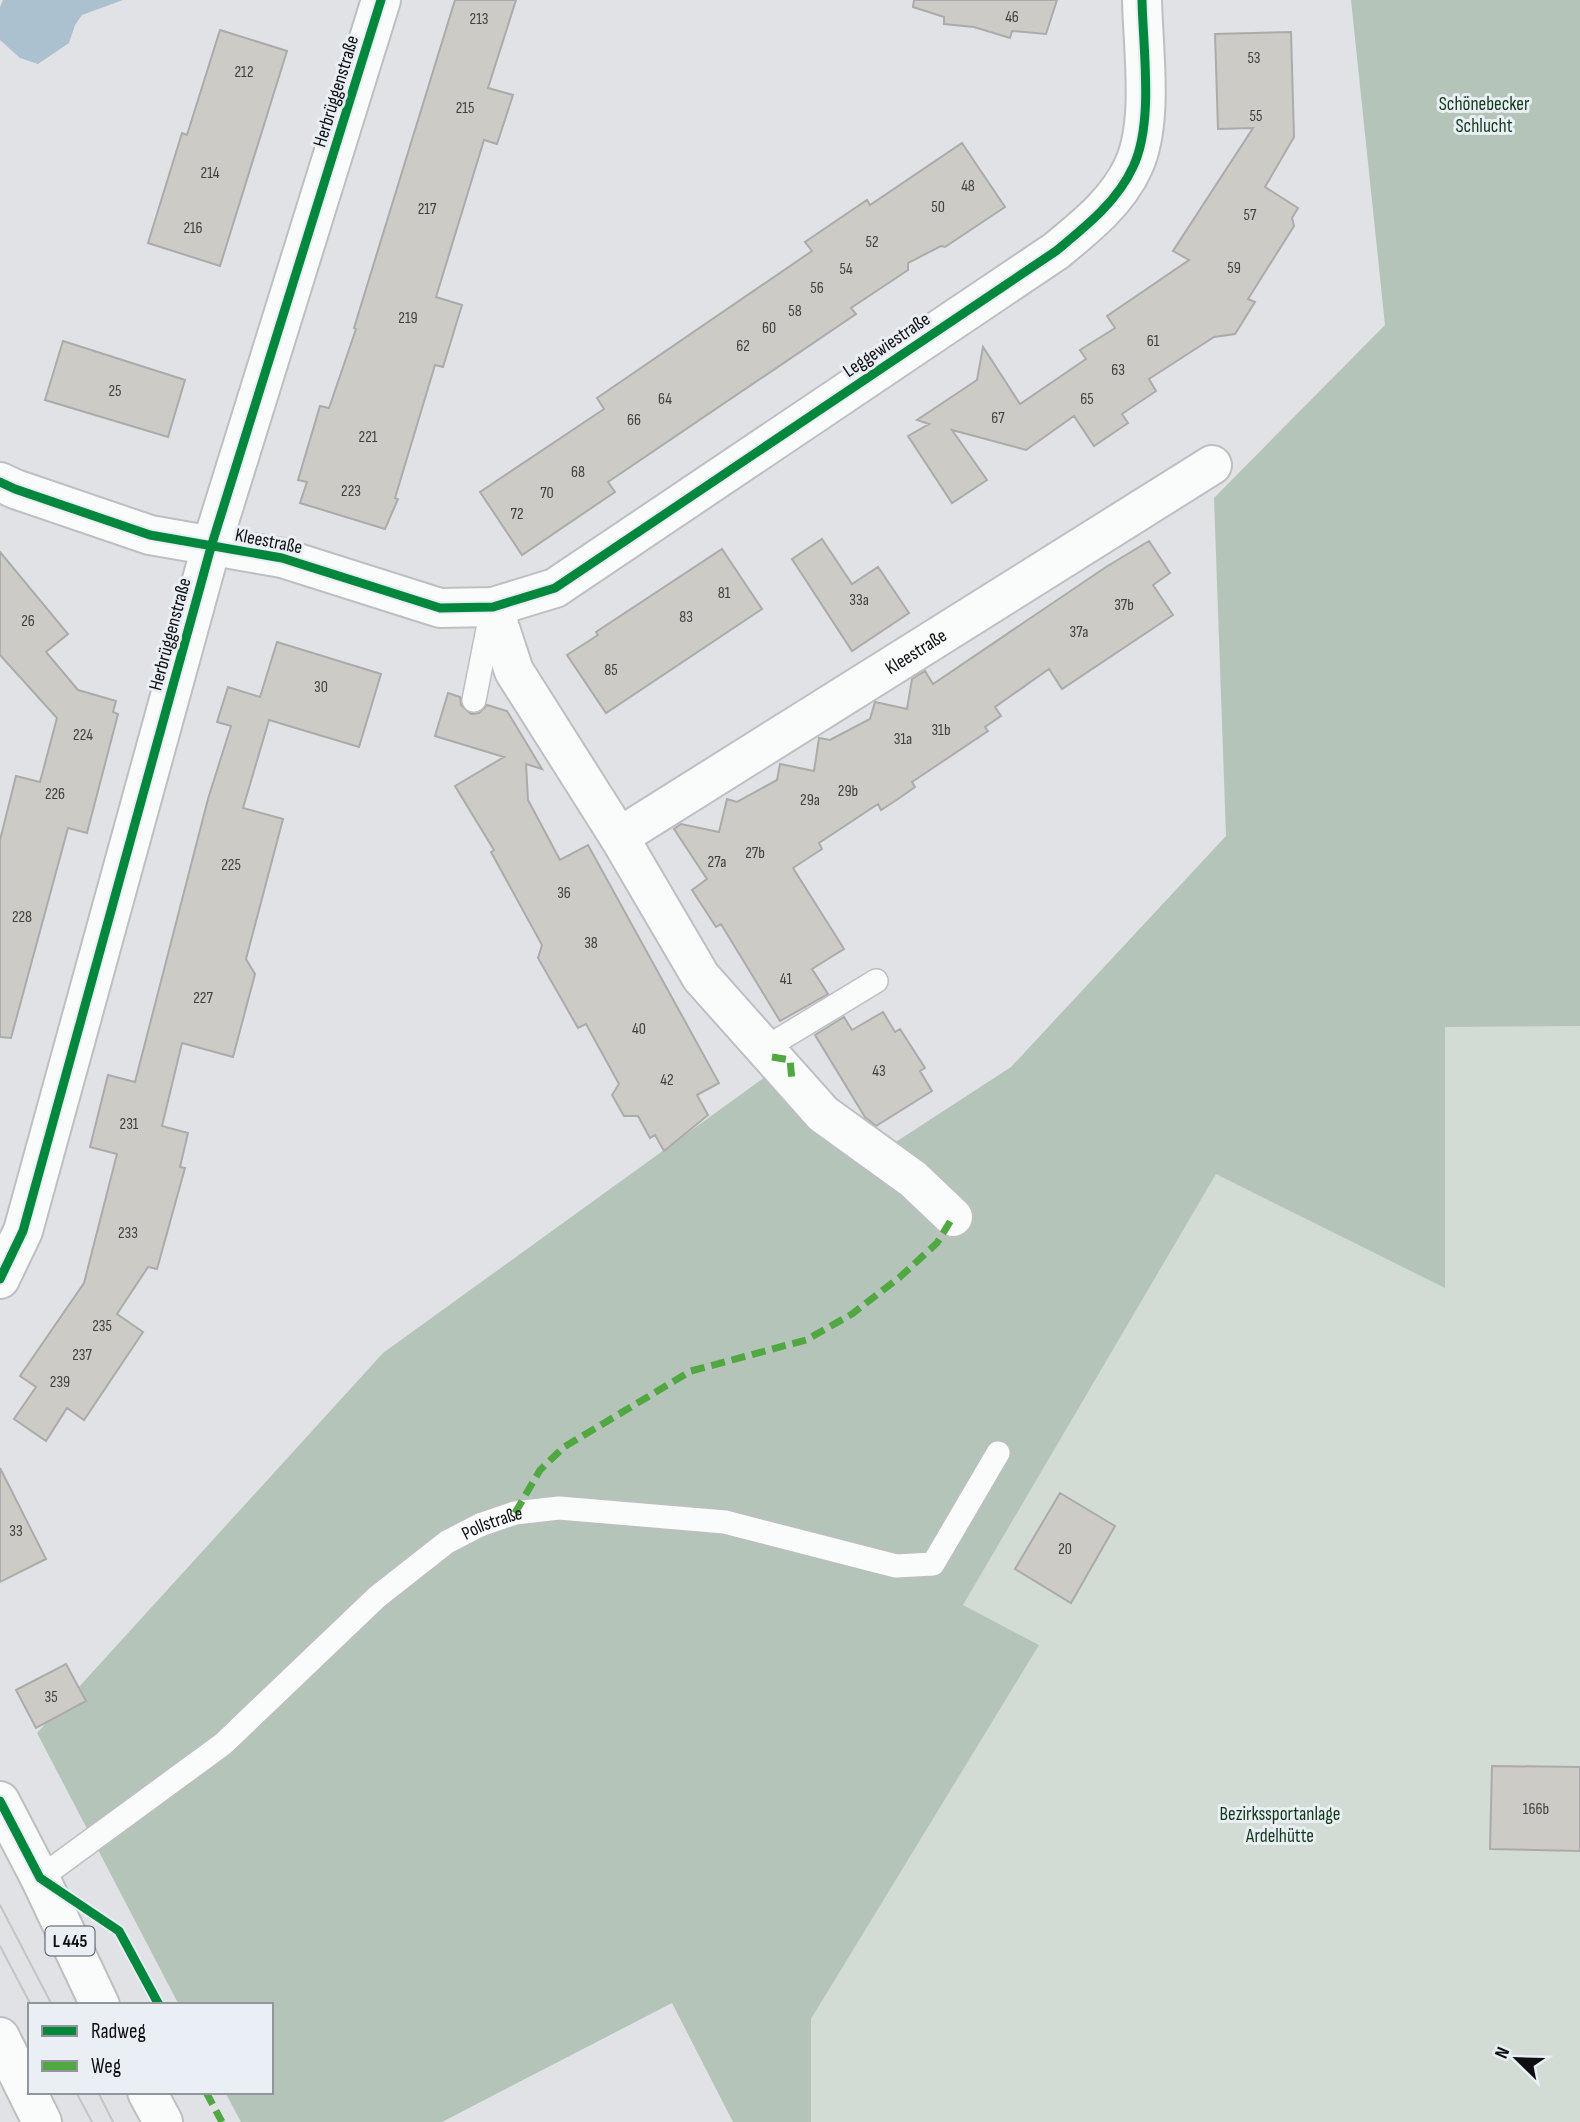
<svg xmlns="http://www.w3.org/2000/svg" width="1580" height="2122" viewBox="0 0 1580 2122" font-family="'Sofia Sans Condensed',sans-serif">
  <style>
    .green { fill: #d2dcd5 }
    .forest { fill: #b5c4b9 }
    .water { fill: #abc1cf }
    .building { fill: #cdcbc6; stroke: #ababab; stroke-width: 2 }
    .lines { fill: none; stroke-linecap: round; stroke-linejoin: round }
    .lane-casing { stroke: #bdbfc2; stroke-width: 26 }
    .street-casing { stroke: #bdbfc2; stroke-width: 42 }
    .primary-casing { stroke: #bdbfc2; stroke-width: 42 }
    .lane { stroke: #fafbfb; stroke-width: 23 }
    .street { stroke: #fafbfb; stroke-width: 38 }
    .primary { stroke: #fafbfb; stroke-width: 38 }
    .tram { stroke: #c5c5c6; stroke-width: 2 }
    .quiet { stroke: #51a842; stroke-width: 7; stroke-dasharray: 14 7; stroke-linecap: butt }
    .cycleway-casing { stroke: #eaeff5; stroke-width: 13 }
    .cycleway { stroke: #00873e; stroke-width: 9 }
    .labels { text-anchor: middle; stroke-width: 6; stroke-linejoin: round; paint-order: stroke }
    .number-label { font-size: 16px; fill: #404040 }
    .shield { fill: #eaeff5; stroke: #505255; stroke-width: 2 }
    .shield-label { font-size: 18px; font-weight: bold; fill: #0e0f11 }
    .street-label { font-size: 19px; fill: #0e0f11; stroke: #eaeff5 }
    .park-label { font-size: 19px; fill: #0f3919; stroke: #eaeff5 }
  </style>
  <rect width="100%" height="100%" fill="#e0e2e5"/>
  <path class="green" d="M1580 1026V2122H811V2019L1038 1646 963 1605 1216 1173 1445 1027Z"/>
  <path class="forest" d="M1351 0H1580V1026L1445 1027V1288L1216 1174 963 1605 1039 1645 811 2019V2122H733L672 2003 442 2122H241L225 2092H271V2005H179L37 1733 383 1353 776 1069 862 1164 1011 1067 1226 836 1214 498 1385 325Z"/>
  <path class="water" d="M3 0H123L82 15 75 25 69 43 38 64 20 58 0 40V7Z"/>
  <path class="building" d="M455 0H516L488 88 513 95 497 144 484 140 436 297 462 305 443 367 435 365 395 498 398 499 385 529 300 503 307 482 298 480 320 406 329 408 356 329 354 328Z
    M914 0H1057L1046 34 1012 31 1010 38 974 27 944 24V17L913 7Z
    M220 30 287 51 220 266 148 243 182 133 187 135Z
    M1291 32 1294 137 1265 187 1298 208 1292 218 1294 226 1248 299 1255 302 1235 334 1214 337 1149 379 1156 391 1122 414 1128 423 1094 446 1074 416 1026 450 952 430 987 480 952 503 908 436 929 424 917 420 977 380 983 347 1020 404 1086 359 1080 350 1115 328 1107 316 1189 260 1173 251 1253 128 1218 129 1215 34Z
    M962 143 1005 207 945 247 941 246 908 263V270L851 308 856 314 608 482 615 492 522 555 480 492 604 409 597 398 812 251 805 242 867 200 870 205Z
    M63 341 185 380 168 437 45 400Z
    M822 539 852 584 878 567 909 613 852 651 792 559Z
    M1149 541 1170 573 1153 585 1173 615 1062 689 1049 669 995 707 1001 716 985 727 988 731 912 782 915 787 898 799 881 810 878 804 819 843 822 849 793 868 844 949 812 969 828 994 780 1021 721 924 716 927 692 890 707 879 674 829 681 824 719 832 727 799 737 802 777 780 780 764 814 771 819 738 830 740 870 719 875 702 907 709 912 679 925 671 933 684 1106 567Z
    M722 549 762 609 606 713 567 655 598 635 596 632Z
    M0 552 68 634 46 652 78 690 116 701 113 712 118 714 87 833 68 828 11 1038 0 1037V840L16 776 40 782 57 718 0 655Z
    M277 642 381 674 359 747 269 720 243 808 283 819 246 959 255 974 233 1057 182 1043 162 1126 188 1133 180 1167 185 1168 157 1269 148 1267 117 1314 143 1332 84 1420 67 1408 46 1441 14 1419 36 1387 20 1376 84 1283 117 1154 90 1147 108 1075 135 1082 208 799 231 726 217 722 228 687 260 697Z
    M448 693 460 697 461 705 471 714 479 713 487 705 507 711 542 769 526 764 528 800 560 860 588 845 719 1083 697 1095 708 1115 664 1151 655 1135 650 1138 638 1116H624L612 1095 619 1084 586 1024 578 1028 538 958 542 945 491 852 494 850 455 786 504 757 435 736Z
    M883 1012 895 1032 900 1029 925 1068 920 1071 932 1091 876 1126 865 1117 815 1035 844 1017 852 1030Z
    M0 1468 46 1559 0 1582Z
    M1060 1493 1115 1526 1071 1603 1015 1569Z
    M66 1664 86 1701 36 1728 16 1690Z
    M1492 1766 1580 1767V1851L1490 1849Z"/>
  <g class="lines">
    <defs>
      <g id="lane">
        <path d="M474 700 491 614"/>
        <path d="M764 1049 876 981"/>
        <path id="s1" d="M40 1878 223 1744 377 1597 447 1542 480 1525 515 1513 559 1508 725 1522 896 1566 933 1564 998 1453"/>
      </g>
      <g id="street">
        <path d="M0 482 15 489 150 535 282 558 440 608 493 607 555 588 1056 251C1085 227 1117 202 1133 167 1154 123 1143 49 1142 0"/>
        <path d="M493 607 514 671 619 837 701 977 823 1114 913 1179 953 1217"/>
        <path id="s2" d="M619 837 1212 465"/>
        <path d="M0 1279 23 1231 211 547 381 0"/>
      </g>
      <path id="primary" d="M0 1801 40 1878 100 2005
        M0 2037 42 2122
        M147 2092 163 2122"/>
    </defs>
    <use href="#lane" class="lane-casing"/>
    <use href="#street" class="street-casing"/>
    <use href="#primary" class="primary-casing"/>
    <use href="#lane" class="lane"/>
    <use href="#street" class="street"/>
    <use href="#primary" class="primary"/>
    <path class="tram" d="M0 1905 52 2005
      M0 1946 31 2005
      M76 2092 92 2122
      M98 2092 113 2122"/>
    <path class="quiet" d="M772 1057 790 1060 792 1080
      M515 1513 540 1470 564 1447 691 1371 806 1340 852 1314 900 1277 937 1243 953 1217
      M206 2092 222 2122"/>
    <defs>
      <path id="cycleway" d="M0 482 15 489 150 535 282 558 440 608 493 607 555 588 1056 251C1085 227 1117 202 1133 167 1154 123 1143 49 1142 0
        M0 1279 23 1231 211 547 381 0
        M0 1801 40 1878 119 1931 159 2005"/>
    </defs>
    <use href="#cycleway" class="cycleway-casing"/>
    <use href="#cycleway" class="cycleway"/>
  </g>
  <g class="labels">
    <g class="number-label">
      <text x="1012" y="22">46</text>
      <text x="479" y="24">213</text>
      <text x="1254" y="63">53</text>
      <text x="244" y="77">212</text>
      <text x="465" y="113">215</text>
      <text x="1256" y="121">55</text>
      <text x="210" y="178">214</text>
      <text x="968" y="191">48</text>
      <text x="938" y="212">50</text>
      <text x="427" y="214">217</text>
      <text x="1250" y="220">57</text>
      <text x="193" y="233">216</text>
      <text x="872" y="247">52</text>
      <text x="1234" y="273">59</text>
      <text x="846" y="274">54</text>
      <text x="817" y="293">56</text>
      <text x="795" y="316">58</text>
      <text x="408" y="323">219</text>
      <text x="769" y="333">60</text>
      <text x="1153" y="346">61</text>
      <text x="743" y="351">62</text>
      <text x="1118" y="375">63</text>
      <text x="115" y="396">25</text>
      <text x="665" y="404">64</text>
      <text x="1087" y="404">65</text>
      <text x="998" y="423">67</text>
      <text x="634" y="425">66</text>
      <text x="368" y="442">221</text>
      <text x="578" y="477">68</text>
      <text x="351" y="496">223</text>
      <text x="547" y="498">70</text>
      <text x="517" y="519">72</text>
      <text x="724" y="598">81</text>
      <text x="859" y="605">33a</text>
      <text x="1124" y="610">37b</text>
      <text x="686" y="622">83</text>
      <text x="28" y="626">26</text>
      <text x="1079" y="637">37a</text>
      <text x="611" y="675">85</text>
      <text x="321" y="692">30</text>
      <text x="941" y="735">31b</text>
      <text x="83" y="740">224</text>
      <text x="903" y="744">31a</text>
      <text x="848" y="796">29b</text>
      <text x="55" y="799">226</text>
      <text x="810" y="805">29a</text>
      <text x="755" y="858">27b</text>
      <text x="717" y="867">27a</text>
      <text x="231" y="870">225</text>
      <text x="564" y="898">36</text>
      <text x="22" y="922">228</text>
      <text x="591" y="948">38</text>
      <text x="786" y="984">41</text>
      <text x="203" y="1003">227</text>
      <text x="639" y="1034">40</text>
      <text x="879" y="1076">43</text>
      <text x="667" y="1085">42</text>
      <text x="129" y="1129">231</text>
      <text x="128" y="1238">233</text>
      <text x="102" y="1331">235</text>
      <text x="82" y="1360">237</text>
      <text x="60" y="1387">239</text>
      <text x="16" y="1536">33</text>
      <text x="1065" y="1554">20</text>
      <text x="51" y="1702">35</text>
      <text x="1536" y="1814">166b</text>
    </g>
    <rect class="shield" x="45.5" y="1926.5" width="49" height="29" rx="5"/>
    <g class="shield-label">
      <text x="70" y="1947">L 445</text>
    </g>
    <g class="street-label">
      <text transform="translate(335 91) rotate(-73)" y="7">Herbrüggenstraße</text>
      <text transform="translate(886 344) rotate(-34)" y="7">Leggewiestraße</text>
      <text transform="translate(269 540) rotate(11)" y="7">Kleestraße</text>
      <text transform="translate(169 634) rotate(-75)" y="7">Herbrüggenstraße</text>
      <text dy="7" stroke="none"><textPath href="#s2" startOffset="350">Kleestraße</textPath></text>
      <text dy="7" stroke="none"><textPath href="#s1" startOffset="578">Pollstraße</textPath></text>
    </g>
    <g class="park-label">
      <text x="1484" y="110">Schönebecker<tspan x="1484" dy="22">Schlucht</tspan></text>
      <text x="1280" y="1820">Bezirkssportanlage<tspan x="1280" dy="22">Ardelhütte</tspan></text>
    </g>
  </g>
  <rect x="28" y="2003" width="245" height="91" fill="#eaeff5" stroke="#92959a" stroke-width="2"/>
  <rect x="42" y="2026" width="35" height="10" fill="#00873e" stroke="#92959a" stroke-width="2"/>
  <text x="91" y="2038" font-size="21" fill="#0e0f11">Radweg</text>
  <rect x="42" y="2061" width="35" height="10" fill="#51a842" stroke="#92959a" stroke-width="2"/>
  <text x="91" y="2073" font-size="21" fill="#0e0f11">Weg</text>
  <g transform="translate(1517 2059) rotate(293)" stroke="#eaeff5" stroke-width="5" paint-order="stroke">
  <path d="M0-5L12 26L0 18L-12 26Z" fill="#0e0f11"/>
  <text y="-10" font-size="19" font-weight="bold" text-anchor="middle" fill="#0e0f11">N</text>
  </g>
</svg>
